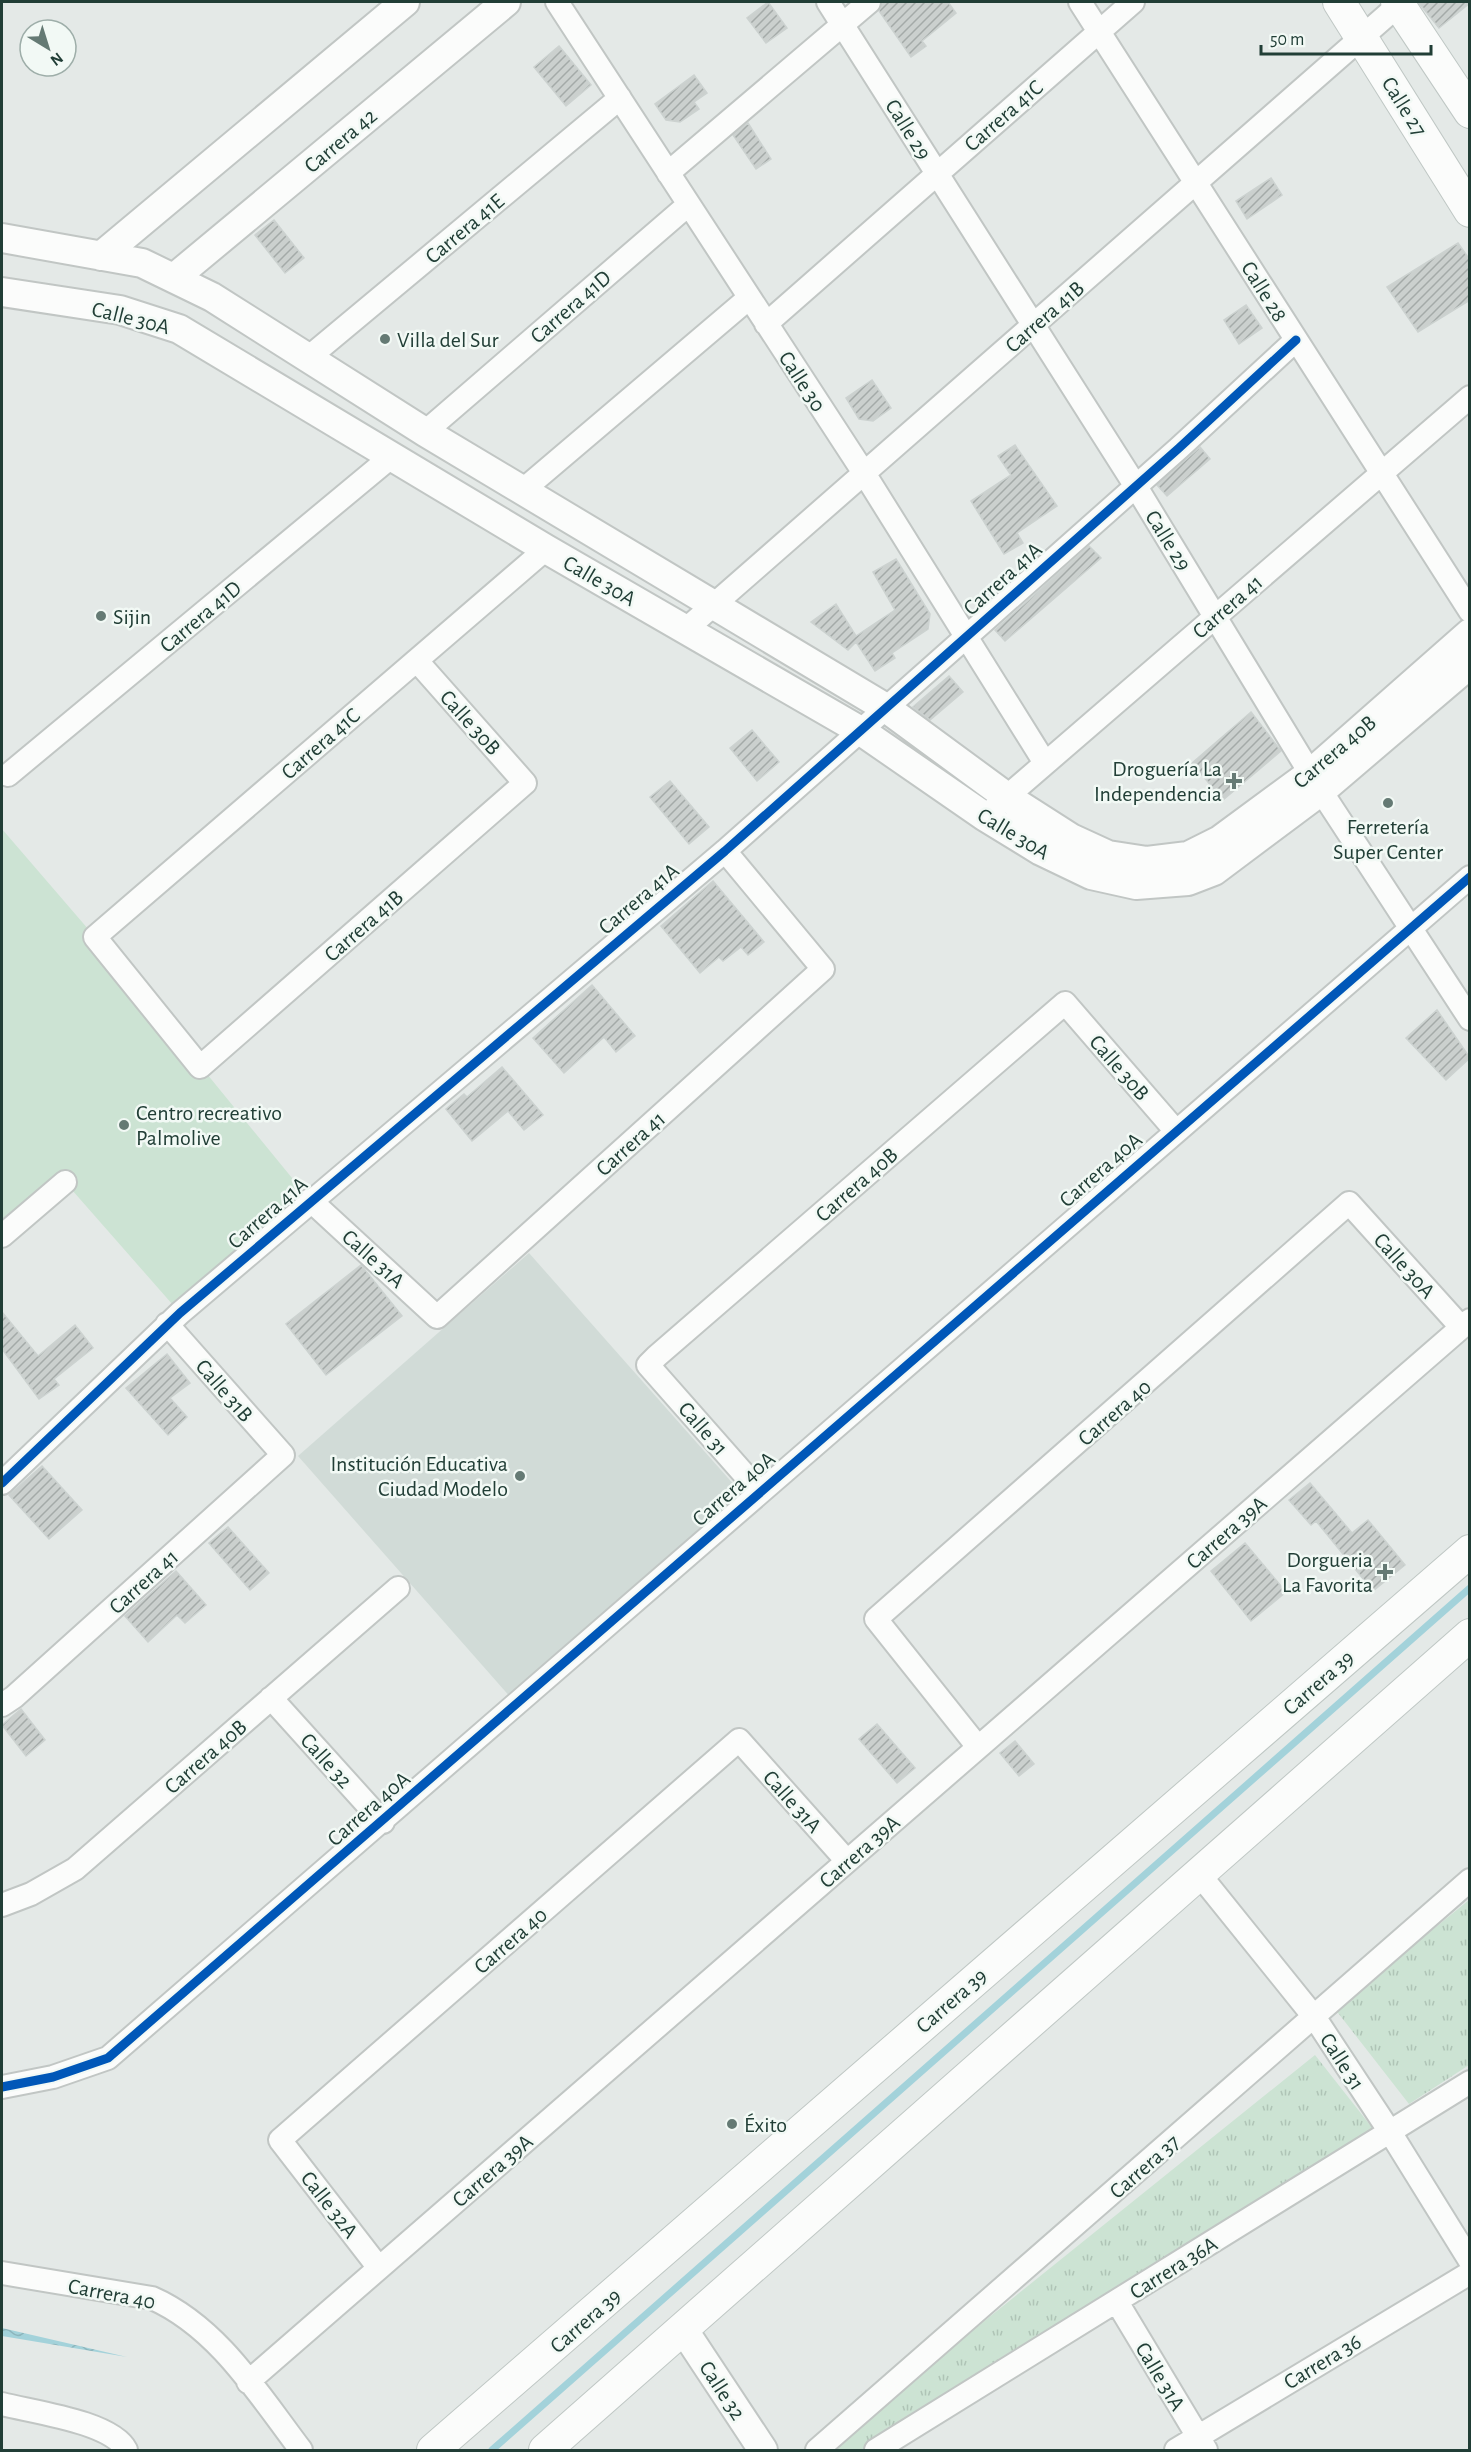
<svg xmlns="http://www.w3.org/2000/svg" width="1471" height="2452" viewBox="0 0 1471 2452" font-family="'Alegreya Sans',sans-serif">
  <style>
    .built { fill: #d1dbd7 }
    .park { fill: url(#park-tufts) }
    .garden { fill: #cce3d3 }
    .water { fill: url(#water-waves) }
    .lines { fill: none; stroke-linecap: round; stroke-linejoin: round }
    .stream { stroke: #a3d2da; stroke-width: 7 }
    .building { fill: url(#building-hatch); stroke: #ccd2d0; stroke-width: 1.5 }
    .minor-casing { stroke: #c1c6c4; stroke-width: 26 }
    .tertiary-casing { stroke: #c1c6c4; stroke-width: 32 }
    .secondary-casing { stroke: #bfc7c4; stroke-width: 34 }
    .minor { stroke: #fbfcfb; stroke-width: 22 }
    .tertiary { stroke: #fbfcfb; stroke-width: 28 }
    .secondary { stroke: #fbfcfb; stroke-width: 32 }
    .cycleway-casing { stroke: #f2f9f5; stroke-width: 13 }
    .cycleway { stroke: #0057b8; stroke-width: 9 }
    .poi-dot { fill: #657a74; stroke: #f2f9f5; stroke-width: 2 }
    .labels { text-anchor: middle; stroke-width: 5; stroke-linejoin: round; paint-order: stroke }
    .street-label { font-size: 22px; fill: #213e36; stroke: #f2f9f5 }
    .poi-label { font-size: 22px; fill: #213e36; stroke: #f2f9f5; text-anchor: start }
  </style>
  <defs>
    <pattern id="park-tufts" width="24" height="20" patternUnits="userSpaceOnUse" patternTransform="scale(1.5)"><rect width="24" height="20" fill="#cce3d3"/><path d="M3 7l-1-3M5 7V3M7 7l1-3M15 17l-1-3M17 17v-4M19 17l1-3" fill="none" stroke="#afc4b6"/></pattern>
    <pattern id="water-waves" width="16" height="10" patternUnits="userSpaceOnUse" patternTransform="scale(1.5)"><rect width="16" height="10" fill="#a3d2da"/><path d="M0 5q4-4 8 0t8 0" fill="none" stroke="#8cb5bc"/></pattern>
    <pattern id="building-hatch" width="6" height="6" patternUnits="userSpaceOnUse" patternTransform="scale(1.5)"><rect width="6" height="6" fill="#cbd0ce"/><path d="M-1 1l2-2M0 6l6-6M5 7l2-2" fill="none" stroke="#a4aaa8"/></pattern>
  </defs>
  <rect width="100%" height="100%" fill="#e4e9e7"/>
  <path class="built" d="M529 1253 743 1495 511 1698 298 1456Z"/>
  <path class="park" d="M1469 1900V2065L1409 2104 1335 2009Z
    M1315 2055 1374 2130 861 2450H824Z"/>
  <path class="garden" d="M2 829 95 937 310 1200 180 1313 65 1182 2 1236Z"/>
  <path class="water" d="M2 2328 127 2357 2 2336Z"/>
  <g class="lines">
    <path class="stream" d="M492 2450 1470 1588"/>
  </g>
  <path class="building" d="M768 2 787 28 766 43 747 18Z
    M882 2H948L956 13 922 41 926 46 911 57 879 11Z
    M1418 2H1470V3L1439 28Z
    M559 46 591 85 566 106 534 67Z
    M694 75 707 93 694 102 699 109 680 122 666 120 655 104Z
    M748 123 771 159 756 169 733 135Z
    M1271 178 1282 195 1247 219 1236 201Z
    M274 220 304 258 285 273 255 235Z
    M1458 243 1470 260V300L1418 332 1387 287Z
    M1246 305 1262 328 1239 344 1224 320Z
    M872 380 891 408 873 421 859 419 846 398Z
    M1015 445 1057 506 1017 533 1023 543 1004 554 971 501 1011 475 998 456Z
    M1200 447 1210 459 1167 496 1157 485Z
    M1089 546 1101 558 1005 641 995 630Z
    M896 559 930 614 928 629 892 653 895 658 875 671 856 642 848 650 811 622 836 604 856 636 895 610 873 572Z
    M949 676 963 692 930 720 913 707Z
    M1251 712 1281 751 1223 800 1192 763Z
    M752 730 779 762 757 781 730 748Z
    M670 781 709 827 689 844 650 797Z
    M713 881 764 942 748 955 741 947 723 961 719 957 700 973 661 926Z
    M592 985 635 1036 616 1052 604 1037 564 1073 533 1038Z
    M1437 1010 1470 1058 1446 1080 1406 1038Z
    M502 1067 543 1115 524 1130 508 1111 472 1141 446 1109 464 1094 467 1097Z
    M361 1265 402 1316 326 1375 286 1324Z
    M2 1312 38 1356 75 1325 93 1348 54 1379 59 1385 39 1399 2 1349Z
    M167 1354 190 1383 170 1398 187 1417 168 1435 126 1388Z
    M42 1466 82 1510 49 1539 9 1495Z
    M1310 1483 1352 1533 1368 1520 1405 1565 1373 1591 1316 1521 1311 1525 1289 1500Z
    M228 1527 269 1573 250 1590 209 1543Z
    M1245 1543 1286 1592 1251 1621 1211 1571Z
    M176 1571 206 1605 185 1623 177 1615 148 1642 125 1616Z
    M21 1709 45 1740 26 1756 2 1725Z
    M877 1724 915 1768 897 1783 859 1739Z
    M1015 1741 1034 1764 1019 1776 1000 1753Z"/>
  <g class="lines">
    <defs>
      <path id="minor" d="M557 2 864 473 1045 763
        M828 2 1135 485 1321 791 1470 1019
        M1080 2 1470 611
        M668 173 869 2
        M766 324 1133 2
        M308 358 620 98
        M425 432 688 205
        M523 490 749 298
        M685 630 1402 2
        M417 661 525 783 200 1067 95 937 546 549
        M8 775 391 457
        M996 806 1470 397
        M310 1200 437 1317 823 969 725 851
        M2 1236 65 1182
        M2 1483 180 1313 725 851 1179 448 1296 340
        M759 1491 648 1365 657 1356 1065 1003 1175 1130
        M271 1698 383 1822
        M2 1705 14 1697 283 1455 167 1324
        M978 1747 876 1619 1349 1203 1461 1327
        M1199 1874 1315 2018 1390 2132 1470 2261
        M2 1905 31 1894 75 1869 398 1588
        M2 2087 53 2077 108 2058 1470 877
        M379 2268 280 2140 739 1740 847 1861
        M2 2273 152 2298C218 2327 259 2395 301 2450
        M1117 2302 1206 2450
        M248 2382 1470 1320
        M2 2404C33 2412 112 2422 126 2450
        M817 2450 1470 1880
        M876 2450 1470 2082
        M1176 2450 1470 2273"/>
      <path id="tertiary" d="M2 238 142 263 212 297 425 432 886 708 1007 797 1071 838 1108 855 1147 861 1188 856 1220 840 1311 773 1470 633
        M101 256 405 2
        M174 278 506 2
        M2 292 120 310 179 329 546 549 861 731 984 816 1041 851 1091 875 1136 885 1188 881 1214 871 1321 791 1470 664
        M683 2329 763 2450"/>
      <path id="secondary" d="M1339 2 1470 211
        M1397 2 1470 112
        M433 2450 1470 1551
        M545 2450 1470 1635"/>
    </defs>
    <use href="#minor" class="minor-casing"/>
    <use href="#tertiary" class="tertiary-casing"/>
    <use href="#secondary" class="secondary-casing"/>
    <use href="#minor" class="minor"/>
    <use href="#tertiary" class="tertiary"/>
    <use href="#secondary" class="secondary"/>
    <defs>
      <path id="cycleway" d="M2 1483 180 1313 725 851 1179 448 1296 340
        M2 2087 53 2077 108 2058 1470 877"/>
    </defs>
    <use href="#cycleway" class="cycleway-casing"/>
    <use href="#cycleway" class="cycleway"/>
  </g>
  <g class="poi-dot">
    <circle cx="385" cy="339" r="6"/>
    <circle cx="101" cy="616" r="6"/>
    <path d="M1231 772h6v6h6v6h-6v6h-6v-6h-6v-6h6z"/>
    <circle cx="1388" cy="803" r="6"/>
    <circle cx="124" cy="1125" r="6"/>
    <circle cx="520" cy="1476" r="6"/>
    <path d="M1382 1563h6v6h6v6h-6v6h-6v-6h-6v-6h6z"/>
    <circle cx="732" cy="2124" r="6"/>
  </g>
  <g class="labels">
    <g class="street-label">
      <text transform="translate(1405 106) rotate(58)" y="8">Calle 27</text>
      <text transform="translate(1003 115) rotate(-41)" y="8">Carrera 41C</text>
      <text transform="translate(909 129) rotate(58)" y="8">Calle 29</text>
      <text transform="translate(340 140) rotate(-40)" y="8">Carrera 42</text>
      <text transform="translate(464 228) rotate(-40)" y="8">Carrera 41E</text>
      <text transform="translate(1265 291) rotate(58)" y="8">Calle 28</text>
      <text transform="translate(570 306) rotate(-41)" y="8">Carrera 41D</text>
      <text transform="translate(1044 316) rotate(-41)" y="8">Carrera 41B</text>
      <text transform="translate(131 317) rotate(14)" y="8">Calle 30A</text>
      <text transform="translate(803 381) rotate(57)" y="8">Calle 30</text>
      <text transform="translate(1169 540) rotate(58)" y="8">Calle 29</text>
      <text transform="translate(1002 578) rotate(-42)" y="8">Carrera 41A</text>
      <text transform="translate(600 580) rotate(30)" y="8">Calle 30A</text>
      <text transform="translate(1227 606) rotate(-41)" y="8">Carrera 41</text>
      <text transform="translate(200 616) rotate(-40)" y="8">Carrera 41D</text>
      <text transform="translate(471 722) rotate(48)" y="8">Calle 30B</text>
      <text transform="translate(320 743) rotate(-41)" y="8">Carrera 41C</text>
      <text transform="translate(1334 751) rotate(-40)" y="8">Carrera 40B</text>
      <text transform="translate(1014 833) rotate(31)" y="8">Calle 30A</text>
      <text transform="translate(638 898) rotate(-40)" y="8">Carrera 41A</text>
      <text transform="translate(363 925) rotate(-41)" y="8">Carrera 41B</text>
      <text transform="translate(1120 1067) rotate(49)" y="8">Calle 30B</text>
      <text transform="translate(630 1143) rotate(-42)" y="8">Carrera 41</text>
      <text transform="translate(1100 1169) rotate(-41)" y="8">Carrera 40A</text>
      <text transform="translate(856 1184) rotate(-41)" y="8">Carrera 40B</text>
      <text transform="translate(267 1212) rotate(-41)" y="8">Carrera 41A</text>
      <text transform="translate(374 1258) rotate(42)" y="8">Calle 31A</text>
      <text transform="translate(1405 1265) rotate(48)" y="8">Calle 30A</text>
      <text transform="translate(225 1390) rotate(49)" y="8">Calle 31B</text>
      <text transform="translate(1114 1412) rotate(-41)" y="8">Carrera 40</text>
      <text transform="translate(704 1428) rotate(49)" y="8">Calle 31</text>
      <text transform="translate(733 1488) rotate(-41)" y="8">Carrera 40A</text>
      <text transform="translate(1226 1532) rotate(-41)" y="8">Carrera 39A</text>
      <text transform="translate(143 1581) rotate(-42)" y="8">Carrera 41</text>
      <text transform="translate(1318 1682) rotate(-41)" y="8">Carrera 39</text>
      <text transform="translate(205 1756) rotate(-41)" y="8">Carrera 40B</text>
      <text transform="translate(327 1760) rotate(48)" y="8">Calle 32</text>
      <text transform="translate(793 1801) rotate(48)" y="8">Calle 31A</text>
      <text transform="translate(368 1808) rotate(-41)" y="8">Carrera 40A</text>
      <text transform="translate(859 1851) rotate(-41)" y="8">Carrera 39A</text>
      <text transform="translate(510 1940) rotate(-41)" y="8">Carrera 40</text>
      <text transform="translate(951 2000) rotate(-41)" y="8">Carrera 39</text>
      <text transform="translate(1343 2061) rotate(57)" y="8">Calle 31</text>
      <text transform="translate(1144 2166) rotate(-41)" y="8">Carrera 37</text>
      <text transform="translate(492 2170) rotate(-41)" y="8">Carrera 39A</text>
      <text transform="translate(330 2204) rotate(52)" y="8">Calle 32A</text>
      <text transform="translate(1173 2267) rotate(-32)" y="8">Carrera 36A</text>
      <text transform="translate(112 2293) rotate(11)" y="8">Carrera 40</text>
      <text transform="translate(585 2320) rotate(-41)" y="8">Carrera 39</text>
      <text transform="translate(1322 2361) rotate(-31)" y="8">Carrera 36</text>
      <text transform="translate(1161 2376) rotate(59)" y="8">Calle 31A</text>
      <text transform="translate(723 2390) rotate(57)" y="8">Calle 32</text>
    </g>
    <g class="poi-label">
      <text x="397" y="347">Villa del Sur</text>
      <text x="113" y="624">Sijin</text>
      <text x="1222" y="776" text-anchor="end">Droguería La<tspan x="1222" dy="25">Independencia</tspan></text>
      <text x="1388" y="834" text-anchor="middle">Ferretería<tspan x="1388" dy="25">Super Center</tspan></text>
      <text x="136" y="1120">Centro recreativo<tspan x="136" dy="25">Palmolive</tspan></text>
      <text x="508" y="1471" text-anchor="end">Institución Educativa<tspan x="508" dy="25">Ciudad Modelo</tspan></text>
      <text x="1373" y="1567" text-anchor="end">Dorgueria<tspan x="1373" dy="25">La Favorita</tspan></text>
      <text x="744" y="2132">Éxito</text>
    </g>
  </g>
  <rect width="1471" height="2452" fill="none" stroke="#213e36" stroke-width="6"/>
  <g transform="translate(48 48) rotate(142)"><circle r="28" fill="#f2f9f5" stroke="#9eaea9" stroke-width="1.5"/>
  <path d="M0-4.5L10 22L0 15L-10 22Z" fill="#657a74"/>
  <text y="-9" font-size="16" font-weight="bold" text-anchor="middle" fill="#213e36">N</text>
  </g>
  <path d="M1261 45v9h170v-9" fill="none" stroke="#213e36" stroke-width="3"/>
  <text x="1270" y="45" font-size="18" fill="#213e36" stroke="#f2f9f5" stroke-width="4.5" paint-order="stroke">50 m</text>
</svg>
